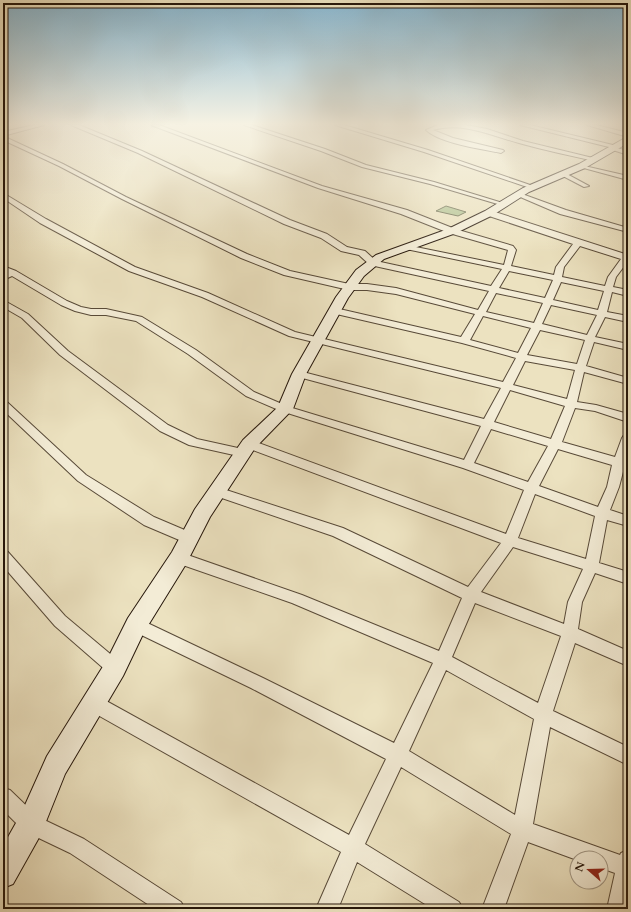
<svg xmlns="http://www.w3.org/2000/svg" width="631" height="912" viewBox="0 0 631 912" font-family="Cardo,serif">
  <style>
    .green { fill: #b5c494; stroke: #6e6e50 }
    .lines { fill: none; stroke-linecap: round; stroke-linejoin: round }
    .street-casing { stroke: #584a38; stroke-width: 2 }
    .secondary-casing { stroke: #26170b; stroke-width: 2 }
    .street { fill: #f3ecd6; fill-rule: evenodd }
    .secondary { fill: #f3ecd6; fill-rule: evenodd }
  </style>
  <rect width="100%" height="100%" fill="#ece2c0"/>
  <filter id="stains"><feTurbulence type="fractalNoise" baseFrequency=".005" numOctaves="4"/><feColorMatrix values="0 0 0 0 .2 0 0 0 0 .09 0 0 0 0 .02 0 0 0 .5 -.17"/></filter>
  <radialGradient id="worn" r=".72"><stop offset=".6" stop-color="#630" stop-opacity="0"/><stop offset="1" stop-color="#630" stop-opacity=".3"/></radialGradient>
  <path class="green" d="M446 206 466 212 458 216 436 211Z"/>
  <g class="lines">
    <defs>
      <path id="street" d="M34 125H44L3 136V132Z
        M71 125H79L142 151 290 220 327 234 347 247 365 251 376 261 491 286 502 269 406 249 402 247 406 245 504 265 508 250 449 233 401 214 318 188 151 125H159L322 186 407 210 455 229 513 246 516 250 511 266 554 275 556 267 573 244 486 215V211H492L628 255V261L616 277 613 287 628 290V296L612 292 607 312 628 316V322L605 317 595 337 628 344V350L594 342 586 366 628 378V384L584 372 577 402 596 405 628 414V422L595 411 575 408 562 442 615 457 622 438 624 435 628 434V454L626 460 628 461V469L624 468 619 487 610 510 628 516V526L607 520 599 563 628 572V584L595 573 582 602 578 629 628 651V666L575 643 553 711 628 747V765L550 727 533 824 620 855 621 853 628 850V909H607L615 873 601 868V858H577V860L528 842 504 909H482L511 834 401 767 365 844 459 902 463 909H433L357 862 338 909H316L341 852 87 709 85 703 87 697 93 695 99 697 349 835 386 759 251 688 131 630 128 625 131 620 136 618 141 620 263 678 394 743 433 663 292 603 174 562 172 558 174 554 179 552 302 595 439 651 462 598 333 536 213 495 211 492 213 489 217 487 343 528 468 587 501 543 245 447 243 444 245 441H253L506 534 524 490 463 468 281 411 246 396 188 354 136 321 106 315H91L75 311 61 305 12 276 3 280V274L6 273 3 271V266L16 271 67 301 81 307 91 309H106L142 317 196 350 254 392 289 407 464 460 481 426 295 376 294 374 299 371 484 419 501 388 289 336 202 297 129 271 40 223 3 198V193L46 219 135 267 208 293 295 332 503 382 516 358 462 343 332 313 330 311 332 309 335 308 461 337 475 314 396 294 367 290H349L284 275 241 258 122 199 59 166 3 140V136L5 137 63 164 126 197 247 254 290 271 349 284H367L396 288 478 310 489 291 370 265 359 255 341 251 321 238 284 224 138 153ZM580 246 621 259 608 277 605 286 562 277 564 267ZM509 271 553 280 545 298 499 288ZM561 282 604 291 598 310 553 300ZM496 293 543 303 534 323 486 312ZM551 305 597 315 587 335 542 324ZM483 316 531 328 518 353 470 340ZM540 330 585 340 577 364 527 355ZM525 361 575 370 567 399 513 385ZM510 390 565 406 551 439 494 422ZM491 429 548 446 528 482 474 463ZM558 449 612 465 607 487 598 507 539 486ZM535 494 595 516 586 559 518 538ZM513 547 583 569 568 602 564 624 481 592ZM475 603 561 636 538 703 452 657ZM446 670 534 719 515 815 409 751Z
        M244 125H252L325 149 366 165 434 182 506 204 501 205 430 184 362 167 321 151Z
        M335 125H344L428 150 536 187 533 189 424 152Z
        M438 125H466L487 129 523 141 597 159 594 161C569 155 544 150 519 143 492 136 462 121 433 130L453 138 503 150 504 151 501 153C482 149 439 143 426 130Z
        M520 125H530L617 146V148L628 151V155L610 149 609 147Z
        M587 125H596L628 133V137Z
        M580 165 628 176V180L580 167Z
        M561 173H565L589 186 584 187 561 175Z
        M518 194H522L566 210 628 228V232L560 214 518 196Z
        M3 300 28 314 68 351 168 425 197 439 247 450 249 453 247 456 243 457 189 445 160 431 60 355 22 318 3 307Z
        M3 401 7 402 86 475 154 517 194 534 196 538 194 542 189 543 184 542 144 525 78 481 3 410Z
        M3 550 8 552 65 616 121 663 123 668 121 673 115 675 109 673 55 626 3 566Z
        M3 788 10 790 38 817 84 839 181 902 185 909H155L70 853 24 831 3 810Z"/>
      <path id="secondary" d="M625 138H628V143L585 168 529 192 493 215 456 233 384 259 364 276 348 298 306 374 293 409 255 448 210 517 186 564 144 632 123 676 65 774 41 834 13 884 3 888V846L21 814 47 756 107 660 128 618 172 552 195 509 243 440 278 407 292 374 336 297 356 270 376 255 448 229 485 211 523 188 579 164Z"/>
    </defs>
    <use href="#street" class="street-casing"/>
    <use href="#secondary" class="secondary-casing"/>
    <use href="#street" class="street"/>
    <use href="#secondary" class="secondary"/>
  </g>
  <linearGradient id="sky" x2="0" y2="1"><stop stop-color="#88b8d2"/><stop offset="0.49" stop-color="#f6f2e3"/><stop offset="1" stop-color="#f6f2e3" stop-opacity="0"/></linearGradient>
  <rect width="631" height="253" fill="url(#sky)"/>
  <rect width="631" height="912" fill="none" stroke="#ece2c0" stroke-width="16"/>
  <rect x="4" y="4" width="623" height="904" fill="none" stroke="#26170b" stroke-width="2"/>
  <rect x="8" y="8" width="615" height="896" fill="none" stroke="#26170b"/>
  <g transform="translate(589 870) rotate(290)"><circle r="19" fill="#f3ecd6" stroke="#a19785"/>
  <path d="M0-3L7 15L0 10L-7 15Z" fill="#8f2418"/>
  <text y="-6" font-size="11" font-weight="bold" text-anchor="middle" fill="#26170b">N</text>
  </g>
  <rect width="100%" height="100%" filter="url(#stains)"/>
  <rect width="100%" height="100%" fill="url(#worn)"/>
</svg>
